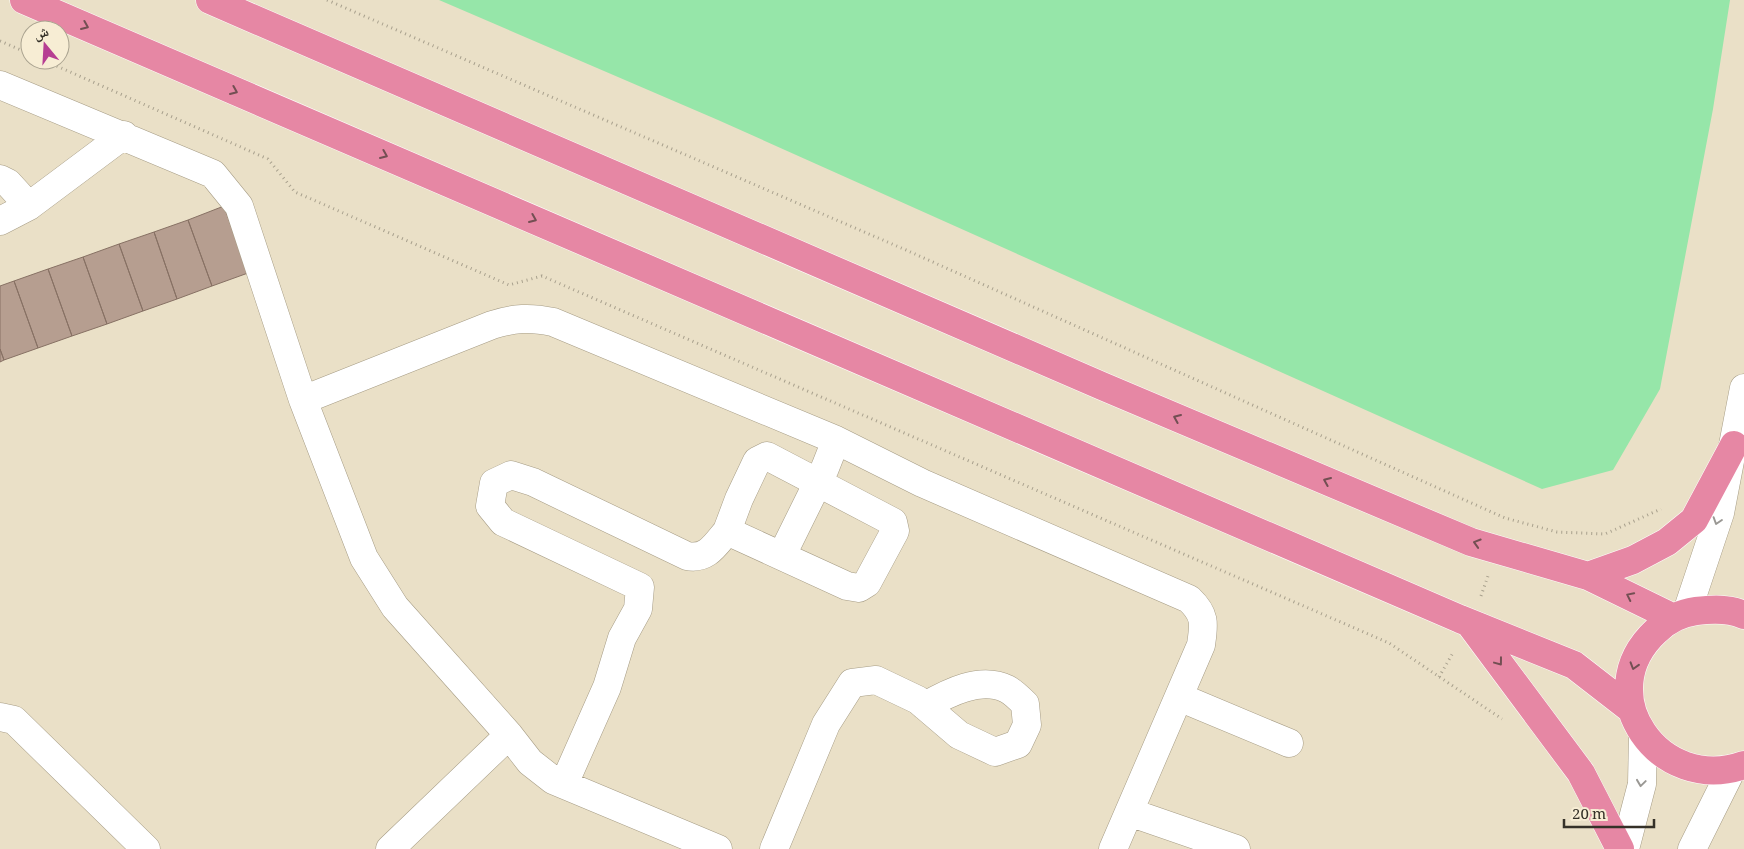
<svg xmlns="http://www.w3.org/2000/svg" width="1744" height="849" viewBox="0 0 1744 849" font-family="Georgia,'Noto Naskh Arabic',serif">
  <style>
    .green { fill: #96e6a9 }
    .building { fill: #b69e90; stroke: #877164 }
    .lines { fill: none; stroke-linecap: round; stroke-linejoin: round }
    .minor-casing { stroke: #a69c85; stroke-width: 29 }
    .highway-casing { stroke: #fff; stroke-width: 29 }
    .path { stroke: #a8a08d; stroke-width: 3; stroke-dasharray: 1 4; stroke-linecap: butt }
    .minor { stroke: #fff; stroke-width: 28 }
    .highway { stroke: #e687a4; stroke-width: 28 }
    .oneway { stroke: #734f53 }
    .oneway2 { stroke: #9a9894 }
  </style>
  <rect width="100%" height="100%" fill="#eae0c7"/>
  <path class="green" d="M439 0H1730L1713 109 1660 389 1613 470 1542 489 718 120Z"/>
  <path class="building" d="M224 206 248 273 212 286 188 220Z
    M188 220 212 286 177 299 154 232Z
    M154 232 177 299 143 311 119 244Z
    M119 244 143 311 107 324 83 257Z
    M83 257 107 324 72 336 48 269Z
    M48 269 72 336 38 348 14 281Z
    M14 281 38 348 4 360 0 349V286Z
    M0 349 4 360 0 362Z"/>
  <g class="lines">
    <defs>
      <path id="minor" d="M0 85 213 174 239 206 303 400 364 558 395 607 509 735 530 762 553 780 718 849
        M0 179 8 183 29 206
        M0 221 29 206 124 135
        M303 400 492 325C514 318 530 317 553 322L836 440 922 483 1189 599C1206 615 1204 624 1201 645L1113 849
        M767 456 893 522 895 531 867 583 859 588 847 586 727 531 739 499 757 461Z
        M782 555 825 468 836 440
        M1687 612 1720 513 1744 388
        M1179 697 1289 743
        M0 717 14 720 146 849
        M564 784 607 687 622 638 638 609 640 587 503 522 490 506 494 483 511 475 533 482 687 556C707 560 715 545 727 531
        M1129 812 1236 849
        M390 849 509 735
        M774 849 826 724 852 683 876 680 918 700 959 735 995 752 1018 744 1027 725 1025 704C1020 699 1013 692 1007 689 980 676 948 693 925 706
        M1625 849 1642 784 1643 735
        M1692 849 1732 769"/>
      <path id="highway" d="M24 0 1460 619 1574 665 1632 710
        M210 0 1102 386 1471 542 1588 576 1674 618
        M1588 576 1633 560 1667 542 1694 520 1734 445
        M1744 615C1729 608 1712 609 1696 611 1681 613 1667 620 1656 631 1588 694 1660 795 1744 765
        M1470 624 1581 773 1620 849"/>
    </defs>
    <use href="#minor" class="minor-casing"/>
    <use href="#highway" class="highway-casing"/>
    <path class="path" d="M327 0 906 250 1505 518 1557 532 1605 534 1661 509
      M0 41 30 54
      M43 60 268 159 295 192 509 285 542 276 1389 643 1502 719
      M1481 596 1488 576
      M1439 677 1454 651"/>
    <use href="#minor" class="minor"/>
    <use href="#highway" class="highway"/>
  </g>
  <defs><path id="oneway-chevron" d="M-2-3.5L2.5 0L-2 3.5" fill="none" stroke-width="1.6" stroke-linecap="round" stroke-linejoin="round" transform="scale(1.25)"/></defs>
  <g class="oneway">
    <use href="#oneway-chevron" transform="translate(85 26) rotate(23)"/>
    <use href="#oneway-chevron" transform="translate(234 91) rotate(23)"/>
    <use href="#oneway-chevron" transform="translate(384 155) rotate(23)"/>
    <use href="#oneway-chevron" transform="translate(533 219) rotate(23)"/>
    <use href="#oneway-chevron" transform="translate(1177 418) rotate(-157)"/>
    <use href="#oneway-chevron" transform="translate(1327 481) rotate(-157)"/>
    <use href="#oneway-chevron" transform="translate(1477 543) rotate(-163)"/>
    <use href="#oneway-chevron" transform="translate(1630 596) rotate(-154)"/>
    <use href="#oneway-chevron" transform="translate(1499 662) rotate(53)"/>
    <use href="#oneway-chevron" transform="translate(1634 666) rotate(107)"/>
  </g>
  <g class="oneway2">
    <use href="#oneway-chevron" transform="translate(1717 521) rotate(108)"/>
    <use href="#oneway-chevron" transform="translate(1641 783) rotate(98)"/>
  </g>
  <g transform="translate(45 45) rotate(342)"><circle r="24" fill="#f7edd4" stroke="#a9a28f"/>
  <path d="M0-4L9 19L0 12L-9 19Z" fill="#b63e92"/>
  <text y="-8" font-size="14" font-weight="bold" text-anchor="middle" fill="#353128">ش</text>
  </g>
  <path d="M1564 819v8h90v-8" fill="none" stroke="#353128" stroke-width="2.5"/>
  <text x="1572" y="819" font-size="15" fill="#353128" stroke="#f7edd4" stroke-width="4" paint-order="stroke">20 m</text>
</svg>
